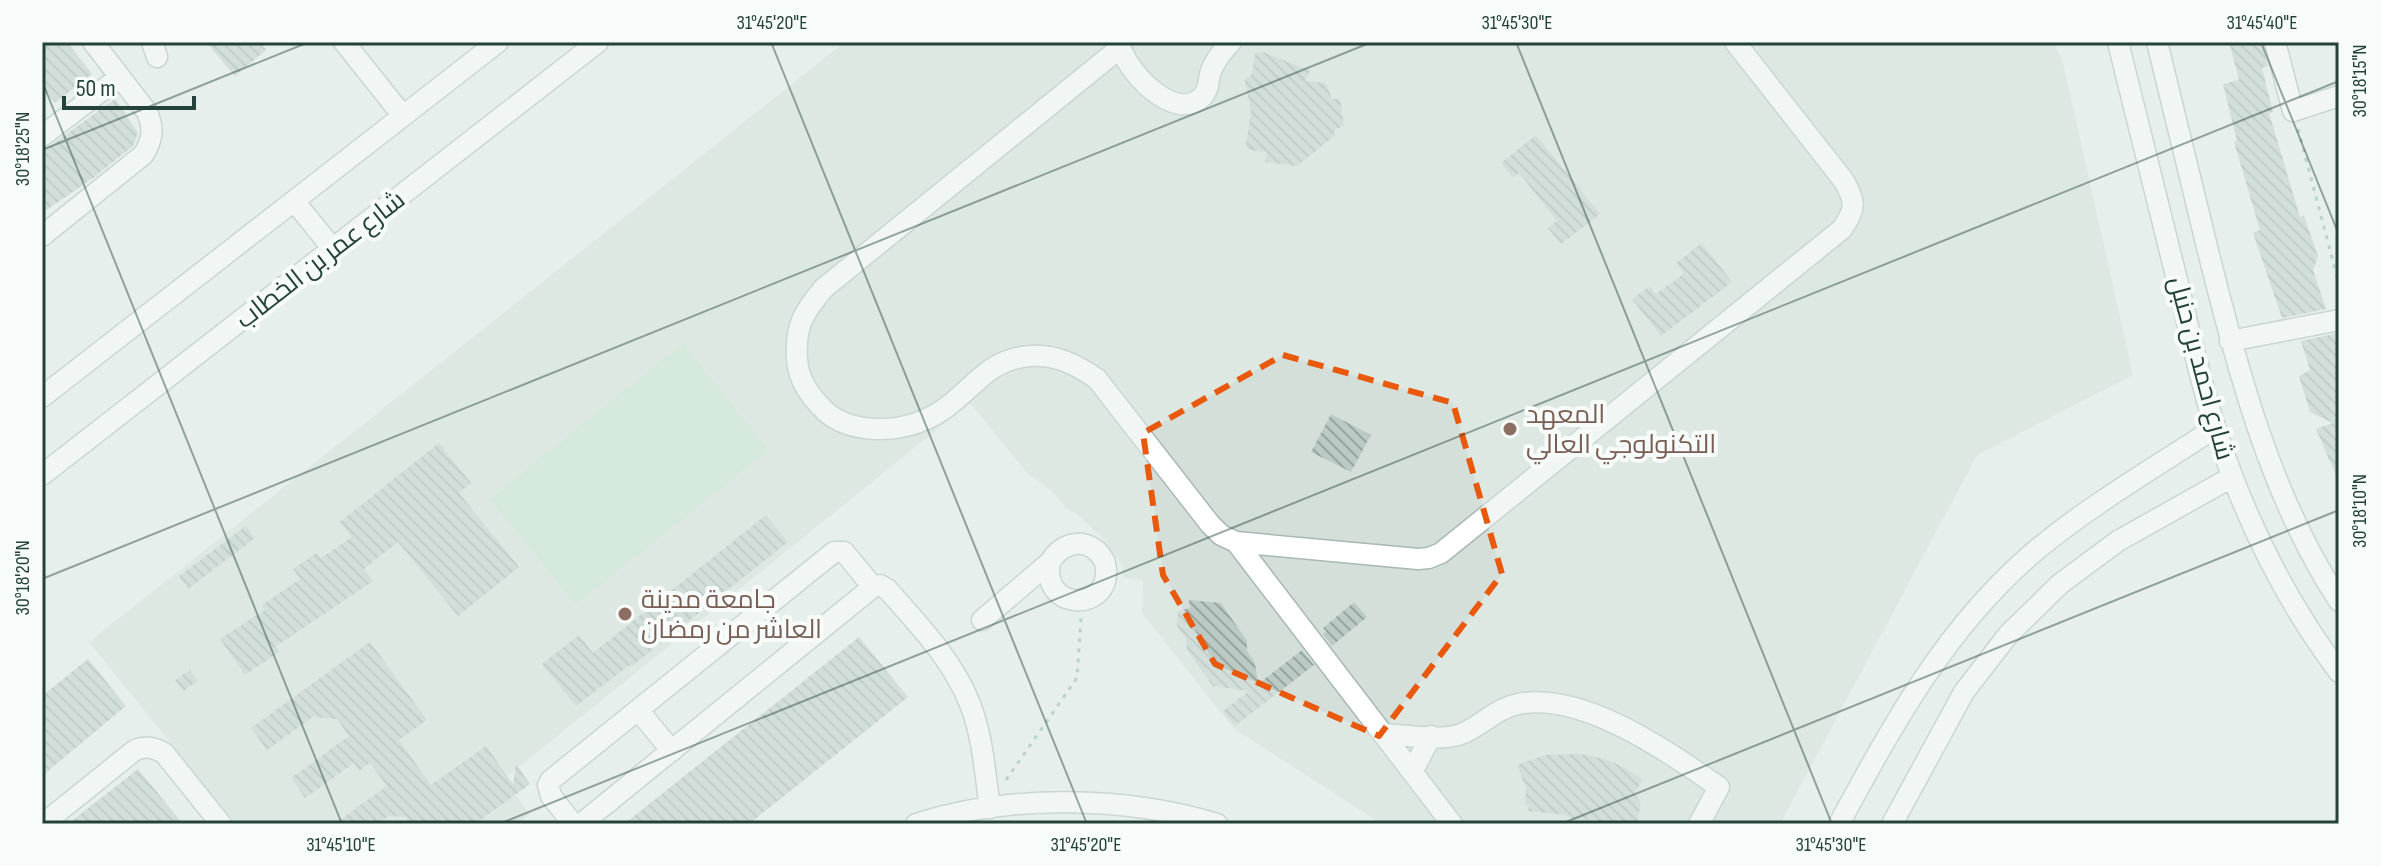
<svg xmlns="http://www.w3.org/2000/svg" width="2381" height="866" viewBox="0 0 2381 866" font-family="'Sofia Sans Condensed',Cairo,sans-serif">
  <style>
    .built { fill: #d4dfda }
    .pitch { fill: #bfe0c8 }
    .building { fill: url(#building-back-hatch) }
    .lines { fill: none; stroke-linecap: round; stroke-linejoin: round }
    .minor-casing { stroke: #a8b8b2; stroke-width: 23 }
    .path { stroke: #86b3a5; stroke-width: 3; stroke-dasharray: 4 6; stroke-linecap: butt }
    .minor { stroke: #fff; stroke-width: 20 }
    .marked { fill: none; stroke: #e8590c; stroke-width: 6; stroke-dasharray: 16 10; stroke-linejoin: round }
    .ticks { fill: none; stroke: #24423a; stroke-width: 2; stroke-opacity: 0.45 }
    .education-dot { fill: #8d6e63; stroke: #f7fbf9; stroke-width: 3 }
    .labels { text-anchor: middle; stroke-width: 8; stroke-linejoin: round; paint-order: stroke }
    .street-label { font-size: 26px; fill: #24423a; stroke: #f7fbf9 }
    .education-label { font-size: 26px; fill: #785e54; stroke: #f7fbf9; text-anchor: start }
    .neatline { fill: none; stroke: #24423a; stroke-width: 3 }
    .ticks-label { font-size: 20px; text-anchor: middle; fill: #24423a }
  </style>
  <defs>
    <pattern id="building-back-hatch" width="6" height="6" patternUnits="userSpaceOnUse" patternTransform="scale(2)"><rect width="6" height="6" fill="#bbcac4"/><path d="M-1 5l2 2M0 0l6 6M5-1l2 2" fill="none" stroke="#98a6a0"/></pattern>
  </defs>
  <rect width="100%" height="100%" fill="#e6efeb"/>
  <path class="built" d="M845 42H2054L2063 63 2133 375 1977 455 1780 824H1382L1233 728 1142 613 1143 581 1123 577 1122 565 1103 539 1077 514 1068 510 1051 490 1029 475 970 403 504 779 530 814 517 824H236L89 642Z"/>
  <path class="pitch" d="M683 344 768 450 576 604 490 499Z"/>
  <path class="building" d="M42 42H67L92 74 55 103 42 87Z
    M206 42H259L266 50 235 76Z
    M2229 42H2262L2268 66 2262 68 2273 112 2269 113 2300 217 2304 216 2318 256 2313 270 2326 309 2282 318 2253 233 2260 230 2234 142 2237 141 2223 84 2239 80Z
    M1263 52 1310 71 1305 81 1326 83 1332 99H1340L1344 126 1335 129 1334 136 1297 166 1265 162 1266 152 1249 150 1246 145 1251 112 1245 80 1252 74 1255 54Z
    M115 99 138 133 133 146 93 178 42 213V149L50 146Z
    M1536 135 1600 214 1561 244 1548 228 1557 221 1519 173 1513 178 1501 163Z
    M1702 243 1732 282 1661 336 1632 299 1650 286 1656 294 1684 274 1676 263Z
    M2339 333V483L2316 429 2333 423 2310 412 2299 376 2310 370 2301 341Z
    M1331 414 1371 435 1351 472 1311 452Z
    M439 443 471 483 459 493 519 567 458 616 398 542 364 569 373 581 275 647 279 652 245 675 220 639 265 610 262 605 300 579 293 569 317 553 321 558 352 537 340 522Z
    M766 515 788 542 632 666 631 664 576 706 542 664 579 635 593 653Z
    M246 526 255 538 188 589 179 576Z
    M1189 600 1221 603 1247 641V651L1255 663 1258 684 1302 650 1314 665 1235 726 1223 711 1249 691 1213 686 1187 650 1186 639 1177 626 1178 611 1190 608Z
    M1354 602 1367 617 1332 646 1323 634 1326 631 1323 628Z
    M859 637 908 697 749 824H624Z
    M370 642 427 720 399 740 431 785 486 746 513 784 516 764 530 784 475 824H410L406 817 389 816 377 824H334L387 786 370 763 359 771 354 763 305 798 291 778 349 736 337 719 313 717 267 750 251 728Z
    M88 659 126 706 42 776V696Z
    M190 670 198 681 183 691 175 680Z
    M1580 754 1605 759 1623 767 1643 780 1634 793 1641 803 1637 824H1608L1595 820 1572 819 1565 815 1528 811 1529 807 1525 804 1526 788 1517 765 1545 755Z
    M138 769 183 824H68Z"/>
  <g class="lines">
    <defs>
      <path id="minor" d="M152 42 157 57
        M344 42 403 116
        M1119 42C1124 69 1174 124 1202 97 1209 90 1208 83 1210 74 1214 61 1222 52 1231 42
        M2118 42C2137 119 2156 195 2175 272 2188 324 2199 378 2216 430 2244 516 2284 599 2339 672
        M2157 42C2174 113 2192 184 2209 255 2239 374 2271 497 2339 601
        M2275 42 2293 111 2339 96
        M1120 48 824 288C803 313 795 326 797 359 798 380 810 396 825 411 838 423 857 428 875 429 899 430 924 423 944 409 974 388 988 359 1030 356 1056 354 1077 365 1097 379L1210 524 1221 535 1236 542 1418 559 1429 558 1441 553 1842 229C1856 209 1856 202 1844 181L1735 42
        M42 136 120 77
        M294 201 333 249
        M42 236 143 155C153 140 154 128 147 112L93 42
        M2230 341 2339 320
        M42 397 498 42
        M42 475 598 42
        M1236 542 1452 824
        M982 620 1050 562C1060 545 1080 537 1097 551 1103 557 1107 564 1106 573 1106 612 1041 610 1050 562
        M638 710 672 751
        M1383 734C1404 735 1438 741 1458 735 1480 728 1494 709 1518 704 1583 691 1668 752 1719 787L1699 824
        M1412 772 1431 736
        M43 824 135 750C146 746 153 747 164 753L221 824
        M573 824 551 796 548 785 551 780 834 552H844L873 587
        M581 824 873 587 880 585 887 589C918 624 953 660 970 704 983 737 985 774 990 808
        M916 824C1008 794 1125 796 1217 824
        M1839 824C1892 725 1947 626 2034 552 2090 505 2154 468 2215 428
        M1892 824 1964 692 2008 635 2060 584 2118 541 2232 477"/>
    </defs>
    <use href="#minor" class="minor-casing"/>
    <path class="path" d="M2298 129 2339 284
      M1006 780 1077 678 1081 618"/>
    <use href="#minor" class="minor"/>
  </g>
  <path d="M0 0H2381V866H0ZM1283 355 1453 403 1502 574 1379 736 1215 664 1163 575 1143 433Z" fill="#e6efeb" fill-opacity=".55" fill-rule="evenodd"/>
  <path class="marked" d="M1283 355 1453 403 1502 574 1379 736 1215 664 1163 575 1143 433Z"/>
  <path class="ticks" d="M771 42 1087 824M1516 42 1832 824M2261 42 2339 235M42 81 342 824M42 150 309 42M42 579 1372 42M499 824 2339 81M1561 824 2339 510"/>
  <g class="education-dot">
    <circle cx="1510" cy="429" r="8"/>
    <circle cx="625" cy="614" r="8"/>
  </g>
  <g class="labels">
    <g class="street-label">
      <text transform="translate(320 259) rotate(-38)" y="9">شارع عمر بن الخطاب</text>
      <text transform="translate(2202 368) rotate(75)" y="9">شارع احمد بن حنبل</text>
    </g>
    <g class="education-label">
      <text x="1526" y="423">المعهد<tspan x="1526" dy="30">التكنولوجي العالي</tspan></text>
      <text x="641" y="608">جامعة مدينة<tspan x="641" dy="30">العاشر من رمضان</tspan></text>
    </g>
  </g>
  <rect width="2381" height="866" fill="none" stroke="#f7fbf9" stroke-width="88"/>
  <path d="M64 96v12h130v-12" fill="none" stroke="#24423a" stroke-width="4"/>
  <text x="76" y="96" font-size="24" fill="#24423a" stroke="#f7fbf9" stroke-width="6" paint-order="stroke">50 m</text>
  <rect x="44" y="44" width="2293" height="778" class="neatline"/>
  <g class="ticks-label">
    <text x="772" y="29">31°45'20"E</text>
    <text x="1517" y="29">31°45'30"E</text>
    <text x="2262" y="29">31°45'40"E</text>
    <text transform="translate(2359 81) rotate(-90)" y="7">30°18'15"N</text>
    <text transform="translate(22 149) rotate(-90)" y="7">30°18'25"N</text>
    <text transform="translate(2359 511) rotate(-90)" y="7">30°18'10"N</text>
    <text transform="translate(22 578) rotate(-90)" y="7">30°18'20"N</text>
    <text x="341" y="851">31°45'10"E</text>
    <text x="1086" y="851">31°45'20"E</text>
    <text x="1831" y="851">31°45'30"E</text>
  </g>
</svg>
